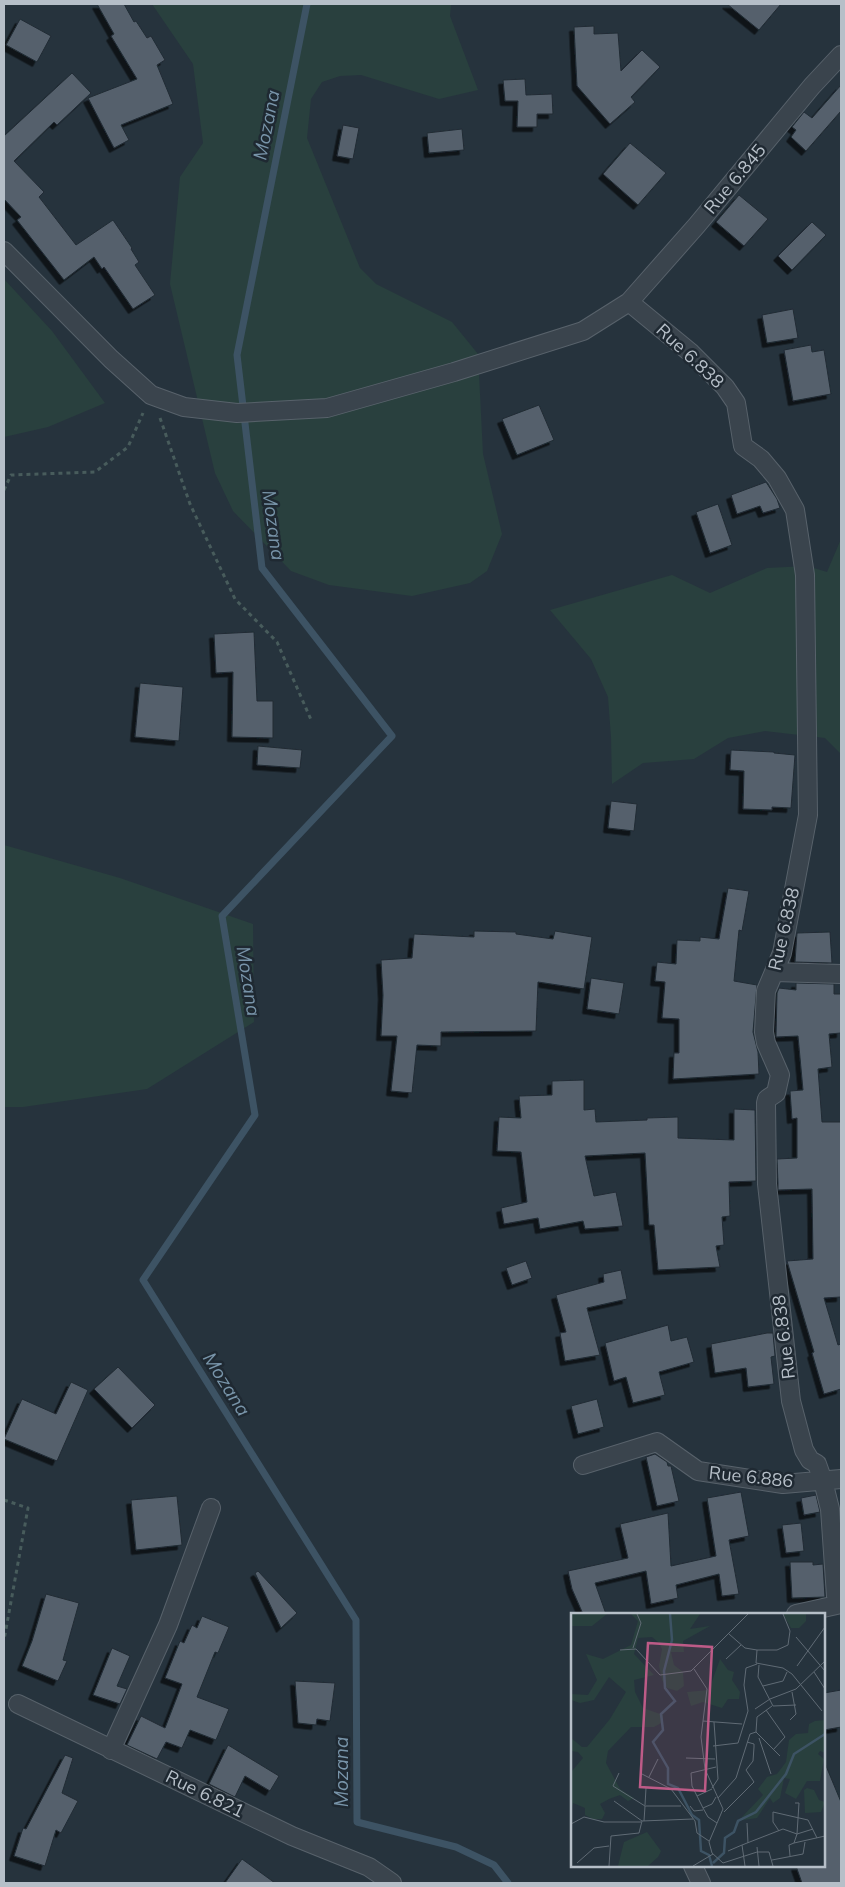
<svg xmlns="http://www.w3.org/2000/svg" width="845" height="1887" viewBox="0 0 845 1887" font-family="Mulish,sans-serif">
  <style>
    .green { fill: #29403e }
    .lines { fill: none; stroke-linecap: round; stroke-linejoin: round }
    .stream { stroke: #3d5364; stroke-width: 7 }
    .building { fill: #54616c; stroke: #212b34; filter: url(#shadow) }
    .minor-casing { stroke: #58626b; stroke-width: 20 }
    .path { stroke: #485c5c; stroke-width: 3; stroke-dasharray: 4 4; stroke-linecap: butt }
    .minor { stroke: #3a444d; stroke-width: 18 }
    .labels { text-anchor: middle; stroke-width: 5; stroke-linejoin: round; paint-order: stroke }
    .street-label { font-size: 18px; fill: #b6bfc8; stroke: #1f2932 }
    .water-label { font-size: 19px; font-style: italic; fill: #7894a9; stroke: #1f2932 }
    .inset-river { fill: none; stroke: #3d5364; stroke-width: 2.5 }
    .inset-road { fill: none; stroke: #606b75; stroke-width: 1 }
    .view { fill: #bd5b87; fill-opacity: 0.15; stroke: #bd5b87; stroke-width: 2.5 }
    .inset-edge { fill: none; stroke: #b6bfc8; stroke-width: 2.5 }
  </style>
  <defs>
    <filter id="shadow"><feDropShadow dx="-4.5" dy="4.5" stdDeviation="0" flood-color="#0009"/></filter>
  </defs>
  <rect width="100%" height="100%" fill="#26333d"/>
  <path class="green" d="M152 4H451L450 16 478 90 439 99 361 75 340 76 322 82 311 99 307 138 360 268 376 284 452 322 478 354 483 454 502 534 487 571 470 583 412 596 329 585 291 571 233 511 215 473 170 284 180 177 203 143 193 64Z
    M4 279 52 331 105 403 48 427 4 437Z
    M841 539V754L825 738 765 731 728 738 694 759 643 763 612 784 611 737 608 697 591 659 550 610 672 575 710 593 767 568 807 566 827 572Z
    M4 845 120 878 253 924 254 1022 147 1089 23 1107H4Z"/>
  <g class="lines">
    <path class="stream" d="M307 4 237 355 262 568 392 736 222 916 255 1115 143 1280 356 1620 357 1822 456 1847 494 1865 508 1883"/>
  </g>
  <path class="building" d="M97 4H124L134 22 136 21 147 38 151 36 165 60 157 65 173 104 121 125 129 140 114 148 88 98 137 79 111 36 114 34Z
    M727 4H781L759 30Z
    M20 19 51 36 37 62 6 45Z
    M594 26V34L618 33 621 71 642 50 660 67 631 97 635 102 610 124 577 86 574 27Z
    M72 73 91 93 57 125 54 122 14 161 44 192 39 197 76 245 113 220 132 248 131 249 139 262 135 265 155 295 133 309 104 267 102 269 94 257 64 280 17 220 21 217 4 199V136Z
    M525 79 526 95 552 94 553 114H537V127H517L518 101H505L503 80Z
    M841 85V111L806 151 791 137 796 130 792 127 804 112 812 118Z
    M343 125 359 128 353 159 337 156Z
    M462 129 464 150 429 153 427 133Z
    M630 143 666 173 638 205 603 174Z
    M739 195 768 219 744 246 716 222Z
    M812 222 826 235 792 270 778 256Z
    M793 309 798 338 767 343 762 315Z
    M811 345 812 352 824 350 831 394 793 401 784 350Z
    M539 405 554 440 517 455 502 419Z
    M766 482 777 499 780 508 763 513 760 506 737 514 731 495Z
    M718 504 732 545 710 553 696 512Z
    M254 632 257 701H273V738L232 737 233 672 216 673 214 634Z
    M140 683 183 687 179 741 135 737Z
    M258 746 302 750 300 768 257 765Z
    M731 750 774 752V753L795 755 791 808 772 807V810L743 809 744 771 730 770Z
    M611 801 637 804 634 831 608 828Z
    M728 888 749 891 742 931 739 930 734 981 757 985 753 1032 758 1052 759 1074 673 1079 674 1053H679V1019L662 1018 665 982 655 981 657 962 676 964 677 940 700 941V937L719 939Z
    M474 931 516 932V934L553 939 555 931 592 937 584 989 538 982 536 1031 441 1032V1046L417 1045 412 1093 391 1091 397 1036H381L383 995 381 960 412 958 414 934 474 937Z
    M830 932 832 963 795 962 797 933Z
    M591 978 624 983 619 1014 587 1009Z
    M796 983 834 984V994H841V1033L829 1034 832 1067 818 1069 822 1122H841V1297L824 1298 838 1345 841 1344V1389L824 1394 812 1353 814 1352 787 1261 813 1259 812 1189 778 1190V1183L777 1159 797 1158V1118L792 1119 790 1091 803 1090 798 1036 776 1037 777 993 779 988 796 990Z
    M584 1080V1110L595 1109 596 1122 647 1120V1118L678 1117V1138L734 1140V1109L755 1110 756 1181 729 1182 730 1216 722 1217 724 1245 716 1246 720 1267 658 1270 654 1225H649L645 1153 585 1156 594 1196 616 1192 623 1226 585 1229 583 1221 540 1229 538 1218 504 1224 501 1208 527 1202 521 1152 497 1151 499 1117 521 1118 519 1096 552 1095V1081Z
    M526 1261 532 1278 512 1285 506 1268Z
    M621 1270 627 1299 587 1308 600 1355 565 1361 560 1333 566 1332 556 1295 604 1282 603 1274Z
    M668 1325 671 1341 687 1337 694 1362 659 1372 665 1395 633 1403 626 1377 614 1381 605 1343Z
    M767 1333H773L775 1356 771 1357 774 1384 748 1387 746 1368 715 1373 711 1344Z
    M118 1367 155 1405 132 1428 94 1389Z
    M71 1382 88 1390 57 1461 4 1439 22 1399 56 1414Z
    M597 1399 604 1427 578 1434 571 1406Z
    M655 1454 667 1462 668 1466H671L679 1501 657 1506 646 1457Z
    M741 1492 749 1536 729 1540 739 1594 722 1596 719 1574 676 1585 678 1598 651 1604 646 1571 595 1583 606 1614H583L572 1589 568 1571 628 1558 620 1524 668 1513 671 1566 716 1556 707 1498Z
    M816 1495 820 1512 804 1515 801 1498Z
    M177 1496 182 1545 136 1550 131 1500Z
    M801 1523 804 1551 786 1553 782 1525Z
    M790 1562H813V1565L823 1564 825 1597 792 1598Z
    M258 1571 297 1613 281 1628 255 1573Z
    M46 1594 79 1603 63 1660 67 1661 58 1681 22 1666 32 1641Z
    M202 1616 229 1627 218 1653 215 1652 197 1697 229 1709 216 1740 190 1730 182 1748 166 1742 157 1759 127 1745 141 1716 165 1728 182 1684 165 1678 180 1641 184 1643 192 1625 197 1628Z
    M112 1648 130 1656 117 1686 127 1689 120 1704 93 1695Z
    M295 1681 335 1683 330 1721 317 1719 316 1725 298 1723Z
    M841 1690V1727L824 1730V1693Z
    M228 1745 279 1776 270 1791 245 1776 235 1797 209 1784Z
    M65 1755 73 1758 62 1793 78 1801 61 1833 56 1830 45 1866 14 1856 23 1828 26 1829Z
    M824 1761 841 1802V1883H802L796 1866H824Z
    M242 1859 275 1883H225Z"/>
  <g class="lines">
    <defs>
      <path id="minor" d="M4 251 111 359 151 395 184 407 237 413 327 408 454 372 583 331 629 302 697 225 812 86 841 55
        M629 302 691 353 725 387 736 403 743 446 761 459 777 478 795 510 805 575 808 815 782 953 766 991 764 1032 766 1043 780 1075 776 1093 767 1099 766 1103 767 1184 791 1401 804 1450 810 1460 817 1464 823 1481 830 1509 836 1596 841 1602
        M775 972 841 974
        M583 1465 657 1442 698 1471 783 1484 841 1479
        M796 1614 841 1604
        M18 1704 292 1836 369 1867 392 1883
        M111 1750 168 1625 211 1508
        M693 1866 701 1883"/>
    </defs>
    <use href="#minor" class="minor-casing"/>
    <path class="path" d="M160 418 190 504 235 599 277 642 312 722
      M4 490 11 475 95 472 128 447 143 413
      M4 1500 28 1508 4 1640"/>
    <use href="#minor" class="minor"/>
  </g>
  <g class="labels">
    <g class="street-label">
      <text transform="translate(735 179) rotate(-50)" y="6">Rue 6.845</text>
      <text transform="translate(690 356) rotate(43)" y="6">Rue 6.838</text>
      <text transform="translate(784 929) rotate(-77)" y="6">Rue 6.838</text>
      <text transform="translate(784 1337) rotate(-97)" y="6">Rue 6.838</text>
      <text transform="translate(751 1477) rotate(6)" y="6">Rue 6.886</text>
      <text transform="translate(205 1794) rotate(26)" y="6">Rue 6.821</text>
    </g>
    <g class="water-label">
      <text transform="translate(266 125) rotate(-79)" y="7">Mozana</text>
      <text transform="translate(274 525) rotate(82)" y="7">Mozana</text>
      <text transform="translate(249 981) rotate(81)" y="7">Mozana</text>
      <text transform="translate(227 1384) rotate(58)" y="7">Mozana</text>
      <text transform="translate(341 1772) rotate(-90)" y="7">Mozana</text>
    </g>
  </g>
  <g transform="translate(571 1613)">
    <rect width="254" height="254" fill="#26333d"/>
    <path d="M0 1H36L21 13H0ZM60 1H129L119 16 139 13 112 28 113 39H100L103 52 112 59 113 73 106 78 96 75 91 67 88 53 91 36 88 30 81 24 67 25 63 41 83 62 63 67 64 79 72 95 92 102V109L83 114H60L37 138 35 150 49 176 63 185 57 188 49 182 38 186 29 191 34 200 31 206H22L14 202V195L2 190 0 198V159L12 145 7 139 0 138V125L11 134H16L39 106 55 79 38 64 23 87 9 90 0 87V81L17 82 26 67 15 41 32 46 60 32 67 8ZM212 1H235V8L228 15H220ZM149 46 157 57 163 59 161 67 169 79 168 86H157L151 95 132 89 120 93 116 79 138 77ZM254 107V140L249 138 247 141 253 146 249 168H236L225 186 214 180 219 166 213 165 209 185 202 190 199 185 186 205 173 207 171 204 192 182 187 176 196 164 206 161 215 149 218 127 225 121 237 120 238 111 244 108ZM236 175 243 177 248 187 254 189 250 199 234 200 233 177ZM76 219 90 238 87 244 77 253H47L53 229Z" fill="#29403e"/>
    <path class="inset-river" d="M99 1 101 27 93 58 94 75 104 88 90 101 92 117 82 129 97 155V171L107 175 121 202 128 207 130 238 138 242 141 253M142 250 153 240 154 225 163 219 167 208 185 199 215 161 223 141 254 121"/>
    <path class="inset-road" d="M212 1 219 18 217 32 206 37H186L185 50 212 55 221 61 251 98M158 21 174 35 186 37M225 24 254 58M62 35 70 10 66 1M49 37 65 36 89 62 120 58 177 1M155 46 170 32M188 52 187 64 202 93 225 92M226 53 254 14M123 56 136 76 130 124 134 156 152 196 138 229 141 240 152 250 186 239H198L202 253M243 59 254 76M192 73 212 68 216 59M184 96 199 86 225 76 254 48M195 97 214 124 202 137M219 107 225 101 221 79M132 108 171 111M185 119 209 143M188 125 200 161M142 133 167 130 177 98 173 72 175 55 186 51M115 145 144 146M48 160 42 173 74 193H110M71 161 100 176 124 208 126 220 138 228M78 164 87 146M141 175 147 166 143 109M126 183 141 176M145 184 141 191 132 195 137 204 146 210M147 185 165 165 179 121 185 119 186 104 201 93M43 188 71 208M74 192 75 175M119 193 123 198 132 197M132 195 121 173 120 160 145 154M153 199 183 169 175 157 182 148 183 134V131L176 129M73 208 74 193M176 210 177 230M0 211 13 204 33 209H70M208 218 202 209V199L237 207 246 225M223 230 254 223M186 234 188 253M157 238 171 232M219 243 218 232 223 230 226 221 242 216M201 247 232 241 234 229M6 250 23 235 38 233M38 253 40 223 68 220 71 208 122 206M122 253 142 241M174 253 171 232 212 216 226 221 228 190H224"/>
    <path class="view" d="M77 30 141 34 134 178 69 174Z"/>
    <rect width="254" height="254" class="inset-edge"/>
  </g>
  <rect width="845" height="1887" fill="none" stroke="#b6bfc8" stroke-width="10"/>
</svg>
